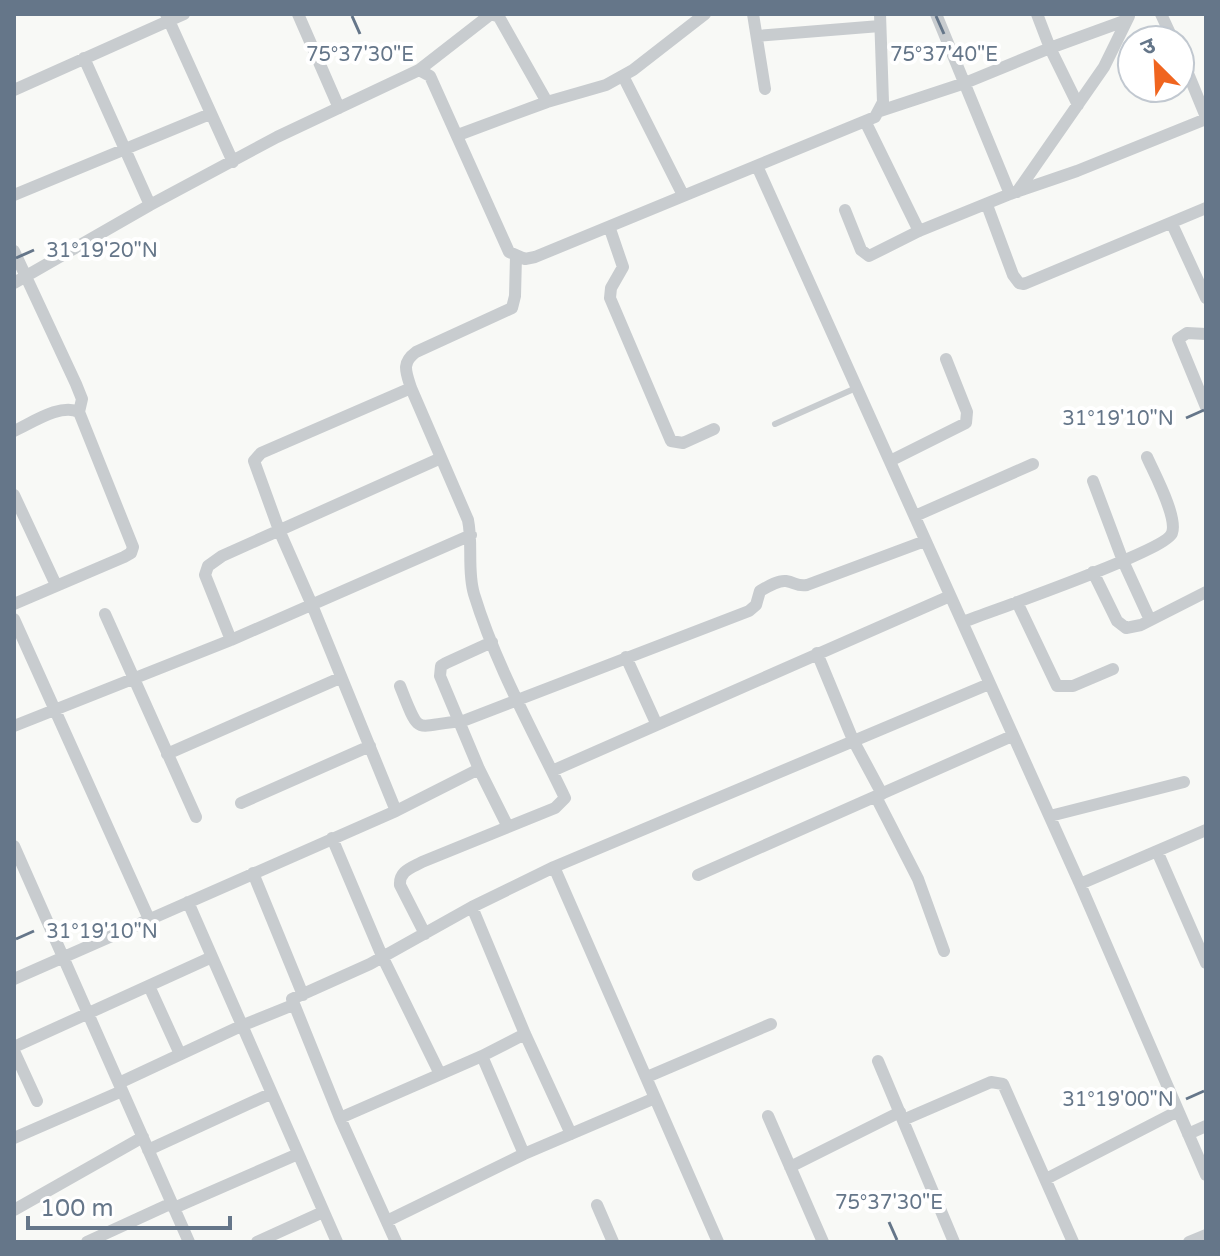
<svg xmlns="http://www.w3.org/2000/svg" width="1220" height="1256" viewBox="0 0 1220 1256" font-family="'Varela Round','Noto Sans Devanagari',sans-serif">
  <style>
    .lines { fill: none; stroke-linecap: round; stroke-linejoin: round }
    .service { stroke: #c8cccf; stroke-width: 6 }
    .minor { stroke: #c8cccf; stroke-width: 12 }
    .ticks { fill: none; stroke: #657689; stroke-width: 3 }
    .ticks-label { font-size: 20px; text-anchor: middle; fill: #657689; stroke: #fff; stroke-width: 8; stroke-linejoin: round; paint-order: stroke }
  </style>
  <rect width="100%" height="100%" fill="#f8f9f6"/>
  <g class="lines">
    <path class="service" d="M775 424 856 388"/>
    <path class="minor" d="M166 14 233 162
      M298 14 339 108
      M491 14 499 17 547 102
      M753 14 765 89
      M936 14 1010 194
      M1037 14 1050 48 1078 105
      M1161 14 1173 40
      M757 36 880 26
      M1180 54 1206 117
      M84 58 150 205
      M419 70 491 14
      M623 76 683 195
      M14 90 184 14
      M880 111 965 83 1050 48 1127 20
      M866 123 919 231
      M458 135 547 102 606 85 633 70 705 14
      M757 166 1080 884 1206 1175
      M1017 192 1104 67 1129 16
      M14 195 210 114
      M987 205 1013 275 1019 283 1024 284 1206 208
      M845 210 861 250 869 256 919 231 1010 194 1077 171 1206 119
      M1172 224 1206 298
      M610 229 623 267 611 288 610 298 671 441 683 443 714 429
      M14 251 76 384 82 399 79 412
      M14 283 150 205 277 137 419 70 430 76 509 252 525 259 535 257 875 117 883 102 880 14
      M1206 334 1187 333 1178 339 1206 407
      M14 431C32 423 60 403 79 412L133 547 131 553 124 557 14 604
      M890 461 966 423 967 412 946 359
      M1093 481 1123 561 1150 620
      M14 495 56 585
      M915 516 1033 464
      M1093 572 1117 621 1126 628 1141 625 1206 592
      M1017 602 1057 686H1073L1113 669
      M105 614 196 817
      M14 619 149 919
      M963 622C991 611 1166 551 1172 533 1178 517 1154 473 1147 457
      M231 640 205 575 208 566 222 556 441 458
      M492 642 446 663 441 666 440 676 479 769 508 827
      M817 653 853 740 882 794
      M626 657 656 723
      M400 686C421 739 413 725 463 721L749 611 756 605 760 591C767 587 778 580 786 581 795 582 797 587 807 585L925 541
      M14 726 231 640 471 535
      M167 754 340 678
      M552 771 950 596
      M876 797 918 879 944 951
      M241 803 370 746
      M396 811 312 605 279 530 254 461 261 453 411 388
      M1050 816 1184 782
      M332 838 382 956 440 1074
      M14 846 189 1242
      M1157 851 1206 963
      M554 867 718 1242
      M253 873 303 995
      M698 875 1012 736
      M1080 884 1206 830
      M188 902 337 1242
      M472 907 525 1034 571 1134
      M425 934 400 885C399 871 411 868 422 862L555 808 565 798C533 731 496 666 474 594 467 571 473 544 468 520L411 388C406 372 401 363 416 352L512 308 515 296 516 256
      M14 979 396 811 479 769
      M149 986 180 1054
      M14 1047 212 957
      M14 1051 37 1101
      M482 1056 524 1154
      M878 1061 954 1242
      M647 1077 771 1024
      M119 1083 241 1026 293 1005
      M768 1116 823 1242
      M340 1118 482 1056 525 1034
      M903 1120 991 1082 1003 1084 1073 1242
      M1188 1134 1206 1126
      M14 1138 122 1091
      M148 1150 270 1094
      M790 1167 900 1112
      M1046 1179 1178 1111
      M597 1205 613 1242
      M174 1208 298 1154
      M14 1210 143 1137
      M387 1221 524 1154 655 1098
      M87 1242 172 1203
      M257 1242 323 1212
      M396 1242 340 1118 292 999 370 964 472 907 554 867 989 684
      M1189 1242 1206 1235"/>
  </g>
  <path class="ticks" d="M352 16 360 34M936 16 944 34M16 258 34 250M1186 418 1204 410M16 939 34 931M1186 1099 1204 1091M889 1222 897 1240"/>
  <g class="ticks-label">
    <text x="944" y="61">75°37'40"E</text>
    <text x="360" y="61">75°37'30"E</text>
    <text x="102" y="257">31°19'20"N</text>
    <text x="1118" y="425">31°19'10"N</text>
    <text x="102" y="938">31°19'10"N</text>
    <text x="1118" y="1106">31°19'00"N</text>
    <text x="889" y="1209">75°37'30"E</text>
  </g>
  <rect width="1220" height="1256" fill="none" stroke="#657689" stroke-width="32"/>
  <g transform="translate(1156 64) rotate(336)"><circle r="38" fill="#ffffff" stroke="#c1c8d0" stroke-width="2"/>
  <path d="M0-6L14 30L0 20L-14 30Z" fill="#f0651f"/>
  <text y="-12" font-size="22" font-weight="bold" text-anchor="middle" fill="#657689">उ</text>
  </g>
  <path d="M28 1216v12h202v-12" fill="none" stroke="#657689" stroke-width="4"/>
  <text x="40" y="1216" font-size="24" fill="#657689" stroke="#ffffff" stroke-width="6" paint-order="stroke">100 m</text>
</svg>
